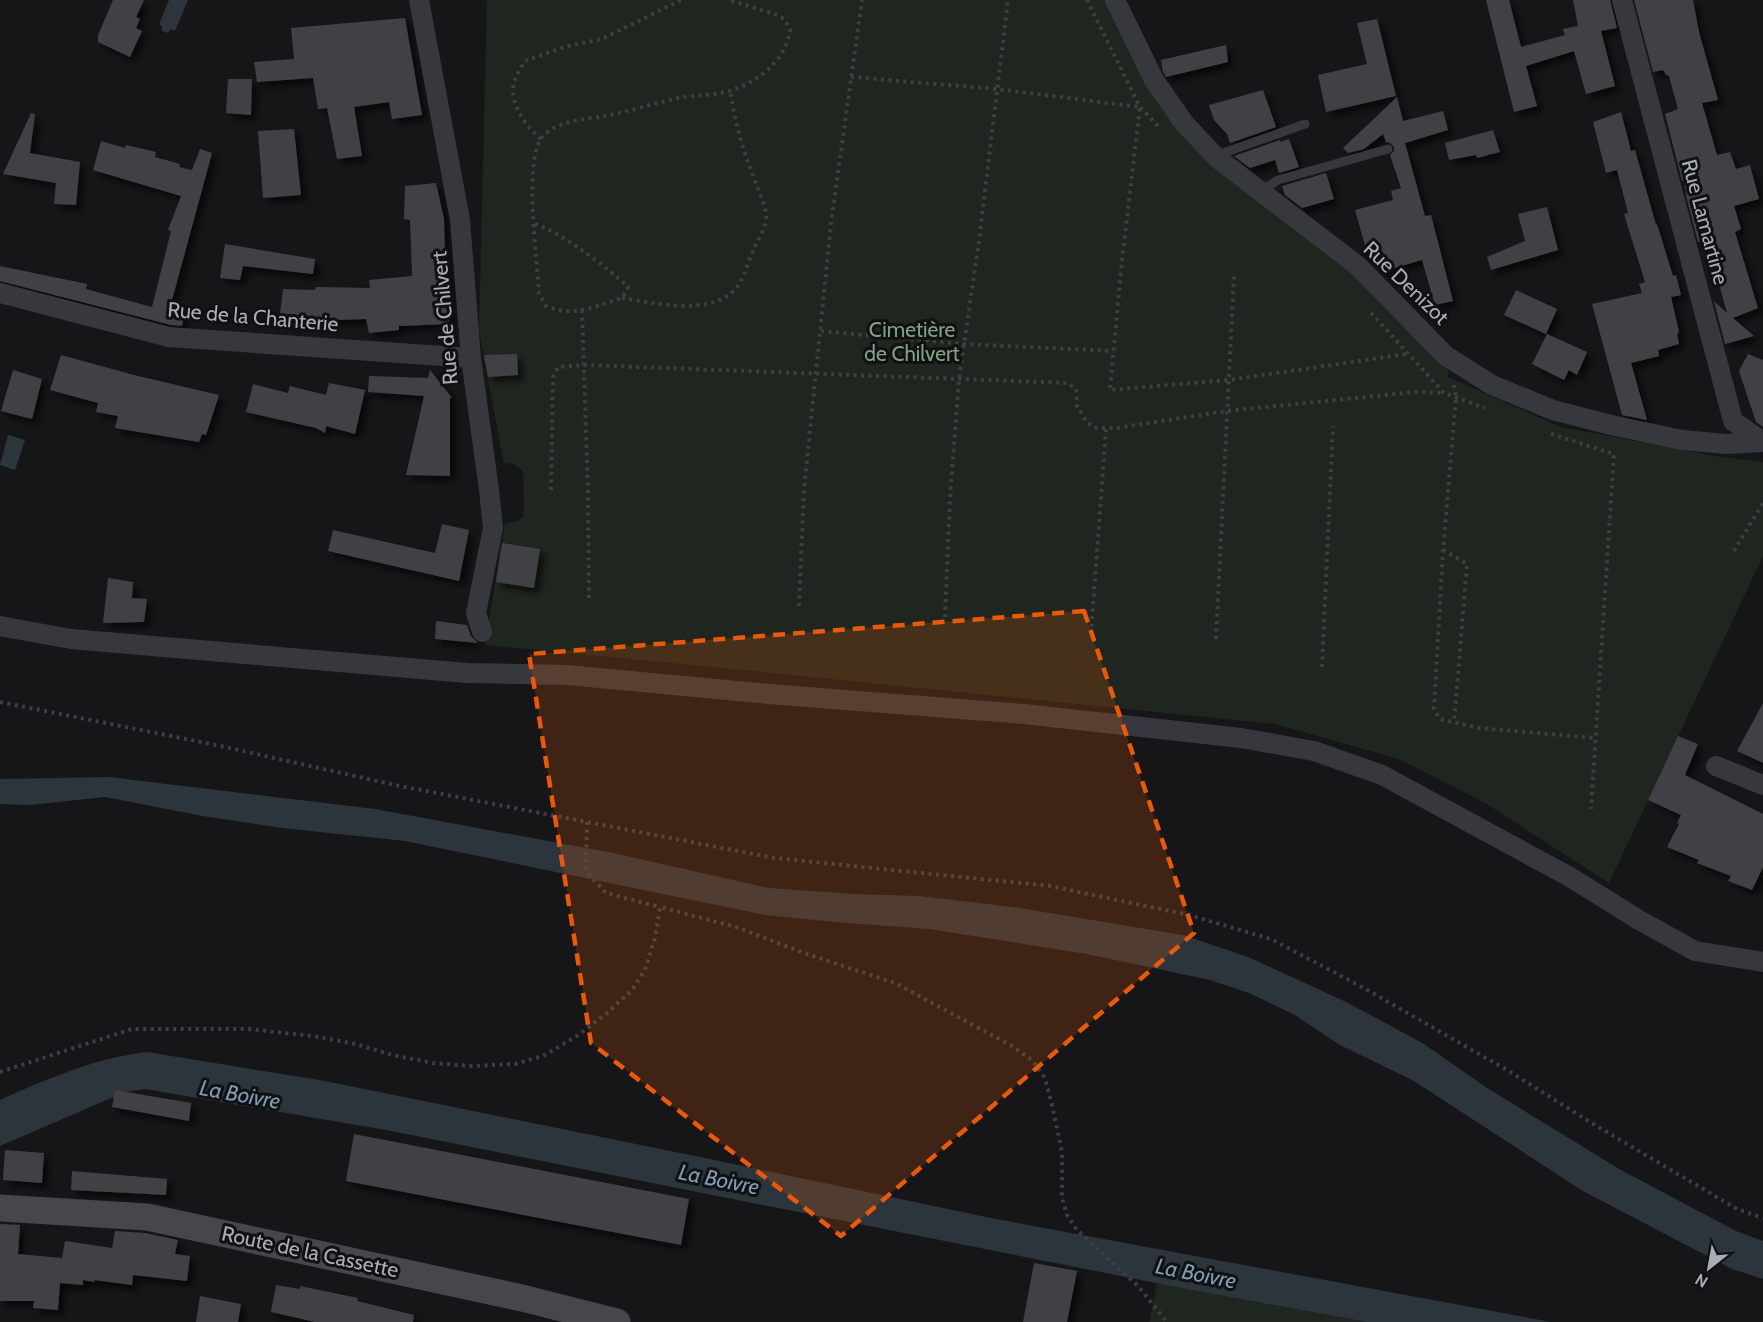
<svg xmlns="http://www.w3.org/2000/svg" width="1763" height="1322" viewBox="0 0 1763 1322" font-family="Cabin,sans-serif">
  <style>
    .green { fill: #1e261f }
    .water { fill: #2c353c }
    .building { fill: #404145; filter: url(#shadow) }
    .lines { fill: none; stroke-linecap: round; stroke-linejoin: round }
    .path { stroke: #3d3f44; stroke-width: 4; stroke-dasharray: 3 4.5; stroke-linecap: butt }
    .lane { stroke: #37383d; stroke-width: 9 }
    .street { stroke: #37383d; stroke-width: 20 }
    .secondary { stroke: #45474d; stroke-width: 27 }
    .marked { fill: #e8590c; fill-opacity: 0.2; stroke: #e8590c; stroke-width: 4.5; stroke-dasharray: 12 8; stroke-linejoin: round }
    .labels { text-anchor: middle; stroke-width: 6; stroke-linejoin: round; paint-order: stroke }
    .street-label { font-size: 21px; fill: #a8adb8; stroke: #111113 }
    .park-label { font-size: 21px; fill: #7fa381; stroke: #111113 }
    .water-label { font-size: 22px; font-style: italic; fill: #7f9bb3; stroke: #111113 }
  </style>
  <defs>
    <filter id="shadow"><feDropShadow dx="5.5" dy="5.5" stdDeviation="3" flood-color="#0009"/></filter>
  </defs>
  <rect width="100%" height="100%" fill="#161618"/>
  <path class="green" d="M487 0H1105L1121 35 1153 90 1342 263 1449 367 1448 377 1561 427 1715 456 1763 462V556L1609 883 1485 803 1399 759 1275 724 702 666 485 645 505 524 518 521 524 516 523 471C517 466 512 460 504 464L479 331Z
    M1157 1283 1186 1289 1367 1322H1149Z"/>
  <path class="water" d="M169 0H188L175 31 171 29 168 33 162 31V26L159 24Z
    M8 435 25 440 15 470 0 465Z
    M109 777 375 809 613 853 769 888 853 894 919 896 1013 907 1183 935 1248 957 1346 1002 1389 1025 1424 1044 1487 1088 1621 1170 1736 1231 1763 1241V1279L1732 1269 1581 1190 1414 1081 1340 1045 1295 1015 1249 993 1210 980 1087 954 929 929 835 922 765 915 405 841 282 828 203 816 105 797 30 805 0 804V779Z
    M147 1052 325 1081 700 1157 991 1218 1551 1322H1367L1186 1289 386 1130 145 1089 125 1092 0 1146V1100C46 1079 96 1058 147 1052Z"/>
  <path class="building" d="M113 0H144L136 17 140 19 136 28 142 31 130 57 98 42V35Z
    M1486 0H1509L1521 47 1565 35 1563 29 1578 26 1573 0H1610L1617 28 1601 31 1615 86 1586 94 1574 51 1526 66 1537 106 1514 112Z
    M1634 0H1693L1699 32 1718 100 1702 103 1717 155 1730 152 1736 169 1750 165 1759 199 1734 206 1741 229 1735 232 1758 308 1733 318 1754 336 1725 344 1714 301 1727 313 1711 255H1708L1704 241 1698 242 1687 200 1684 181H1682L1665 114 1678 109 1669 76 1666 75 1663 70 1653 72Z
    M405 18 422 115 392 119 389 102 354 107 362 156 337 159 327 108 318 109 313 78 257 82 254 62 294 59 291 28Z
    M1377 19 1396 96 1326 112 1318 75 1367 64 1357 23Z
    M1226 45 1228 62 1166 77 1163 72 1161 60Z
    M228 79H252L251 115 226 113Z
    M1263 90 1276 127 1230 143 1227 134 1214 120 1209 105Z
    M1397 97 1403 121 1443 111 1448 130 1405 143 1425 216 1431 215 1453 301 1435 305 1422 260 1381 272 1374 247 1366 249 1355 210 1393 200 1391 191 1401 188 1390 155 1394 151V147L1390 143 1386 142 1383 134 1364 149 1348 153 1343 148Z
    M1621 112 1631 151 1635 150 1656 225 1657 224 1673 276 1676 275 1681 295 1671 297 1679 332 1677 334 1679 344 1658 350 1659 356 1631 363 1647 420 1622 415 1592 304 1642 293 1639 284 1645 282 1624 214 1628 213 1617 170 1606 173 1593 122Z
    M31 113 35 114 30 153 80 162 76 205 54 204 56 183 3 174Z
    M294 129 301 195 263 198 258 131Z
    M1493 130 1500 152 1477 158 1476 155 1449 160 1445 143Z
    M1289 139 1299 167 1279 173 1275 160 1250 168 1234 156 1280 140 1281 142Z
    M101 141 125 148 126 145 156 152 155 157 180 164 179 167 192 170 200 149 212 153 169 311 184 315 182 326 171 325 0 281V266L87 284 86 289 152 307 171 231 168 230 181 196 93 170Z
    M1326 173 1334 199 1302 208 1285 195 1282 186Z
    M436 183 444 219 445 256 448 280 449 324 399 326V330L369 333 366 319 279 322 283 289 315 290 316 287 370 288 369 280 412 276 410 220 404 219 405 186Z
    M1547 207 1558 250 1491 270 1487 257 1525 241 1518 214Z
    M225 244 315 259 313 274 243 266 240 280 220 278Z
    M1516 290 1557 309 1546 334 1504 315Z
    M1547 334 1587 352 1577 375 1569 370 1564 380 1532 364Z
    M517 354 518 375 488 377 484 355Z
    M1748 354 1763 360V427L1756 422 1739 371Z
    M61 355 134 375 219 395 206 435 202 434 199 442 115 428 118 416 96 412 98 403 50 390Z
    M13 370 42 379 32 419 1 411Z
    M430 370 452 398H450V476L406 475 424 396 368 392 369 376 428 378Z
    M329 383 365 390 355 434 326 426 325 433 316 428 246 412 253 384 288 393 290 386 326 395Z
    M442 524 469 530 459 581 328 551 333 530 435 553Z
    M502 543 540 549 534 588 496 582Z
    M108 578 133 582 132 598 147 599 144 622 103 623Z
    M436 621 467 625 471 636 478 643 435 639Z
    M1763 703V763L1737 751Z
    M1678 736 1698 744 1685 775 1763 814V867L1752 890 1728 881 1731 876 1697 863 1699 860 1667 847 1679 824 1677 823 1681 815 1648 800Z
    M115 1090 191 1103 189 1121 112 1107Z
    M354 1134 689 1199 681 1245 346 1181Z
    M5 1150 44 1153 42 1183 3 1180Z
    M72 1171 167 1179 166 1195 71 1190Z
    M0 1224 20 1225 18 1254 62 1258 65 1241 112 1248 115 1231 145 1233 178 1240 175 1254 190 1256 187 1281 133 1275 132 1285 94 1280 95 1282 83 1280V1285L60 1283 58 1310 33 1308 34 1301H0Z
    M1034 1263 1077 1271 1067 1322H1023Z
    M276 1285 300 1289V1286L358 1298 357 1301 414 1315 413 1322H315L271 1312Z
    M200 1296 241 1304 238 1322H196Z"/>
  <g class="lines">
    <path class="path" d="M1087 0 1140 107 1159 127
      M851 77 997 89 1140 107 1122 260 1110 390 1228 380 1407 354
      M541 139C525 125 509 104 514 82 516 75 521 68 525 61L564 47 602 39 681 0
      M535 224C562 233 607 267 628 287L622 298C595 306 574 318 546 306L539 293C537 259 524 164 541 139 554 120 584 120 604 116 631 111 657 102 684 97 698 95 712 95 725 92 755 85 787 61 790 29L784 19 775 14 728 0
      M622 298C653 303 713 317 736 288 745 277 747 264 753 251 757 240 768 226 766 213 764 200 755 183 751 170 741 144 734 117 730 90
      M582 310 588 492 589 599
      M1371 313 1444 393 1485 408
      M821 331 964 344 1113 351
      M1454 385 1456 397 1443 550 1434 709 1440 719 1479 728 1595 738
      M1551 434 1614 454 1591 809
      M551 490 553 377 558 367 585 365 1068 383 1076 389 1077 406 1087 423 1097 428H1116L1227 411 1415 392 1444 393
      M1443 550 1467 564 1454 723
      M1734 551 1763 503
      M799 606 804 490 831 223 862 0
      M945 617 950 498 959 379 979 241 1008 0
      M1091 634 1106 428
      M1216 639 1234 274
      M1322 667 1333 426
      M0 702 216 745 395 785 774 858 1050 886 1189 915 1271 939 1362 987 1507 1070 1595 1125 1737 1209 1763 1218
      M587 822 586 871 606 893 660 907
      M0 1072 132 1029H249L312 1036 356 1044 392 1055 433 1063 472 1066 515 1064 543 1056 577 1036 607 1013 632 990 645 970 655 938 660 907 736 927 804 953 895 983 1012 1046 1032 1060 1045 1078 1052 1105 1062 1152V1198L1067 1215 1077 1230 1138 1286 1167 1322"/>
    <path class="lane" d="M1217 158 1226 152 1305 124
      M1260 192 1278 180 1388 149"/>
    <path class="street" d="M419 0 460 220 471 358 489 490 493 528 476 613 482 632
      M1115 0 1154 80 1184 123 1217 158 1358 266 1446 356 1492 385 1553 410 1611 425 1682 440 1726 444 1763 442
      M1622 0 1733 421 1763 442
      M0 293 169 337 471 358
      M0 626 71 639 467 673 567 675 769 694 1024 714 1241 738 1314 751 1382 775 1570 877 1639 920 1695 951 1763 962
      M1716 766 1763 785"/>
    <path class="secondary" d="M0 1208 147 1217 522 1298 617 1322"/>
  </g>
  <path class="marked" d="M1084 611 1194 933 841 1236 591 1043 529 654Z"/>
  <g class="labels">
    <g class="street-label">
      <text transform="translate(1705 222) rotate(75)" y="7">Rue Lamartine</text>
      <text transform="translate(1406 283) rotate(44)" y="7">Rue Denizot</text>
      <text transform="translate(253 317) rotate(5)" y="7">Rue de la Chanterie</text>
      <text transform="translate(445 318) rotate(-95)" y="7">Rue de Chilvert</text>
      <text transform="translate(310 1252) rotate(12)" y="7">Route de la Cassette</text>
    </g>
    <g class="park-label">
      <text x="912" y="337">Cimetière<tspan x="912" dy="24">de Chilvert</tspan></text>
    </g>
    <g class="water-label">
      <text transform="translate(240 1094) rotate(10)" y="8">La Boivre</text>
      <text transform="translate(719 1179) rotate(11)" y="8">La Boivre</text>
      <text transform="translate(1196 1273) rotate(11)" y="8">La Boivre</text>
    </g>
  </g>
  <g transform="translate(1709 1268) rotate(211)" stroke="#111113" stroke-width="4.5" paint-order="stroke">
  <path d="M0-4.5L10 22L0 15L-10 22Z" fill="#a8adb8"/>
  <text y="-9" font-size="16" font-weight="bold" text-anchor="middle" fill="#a8adb8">N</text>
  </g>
</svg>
